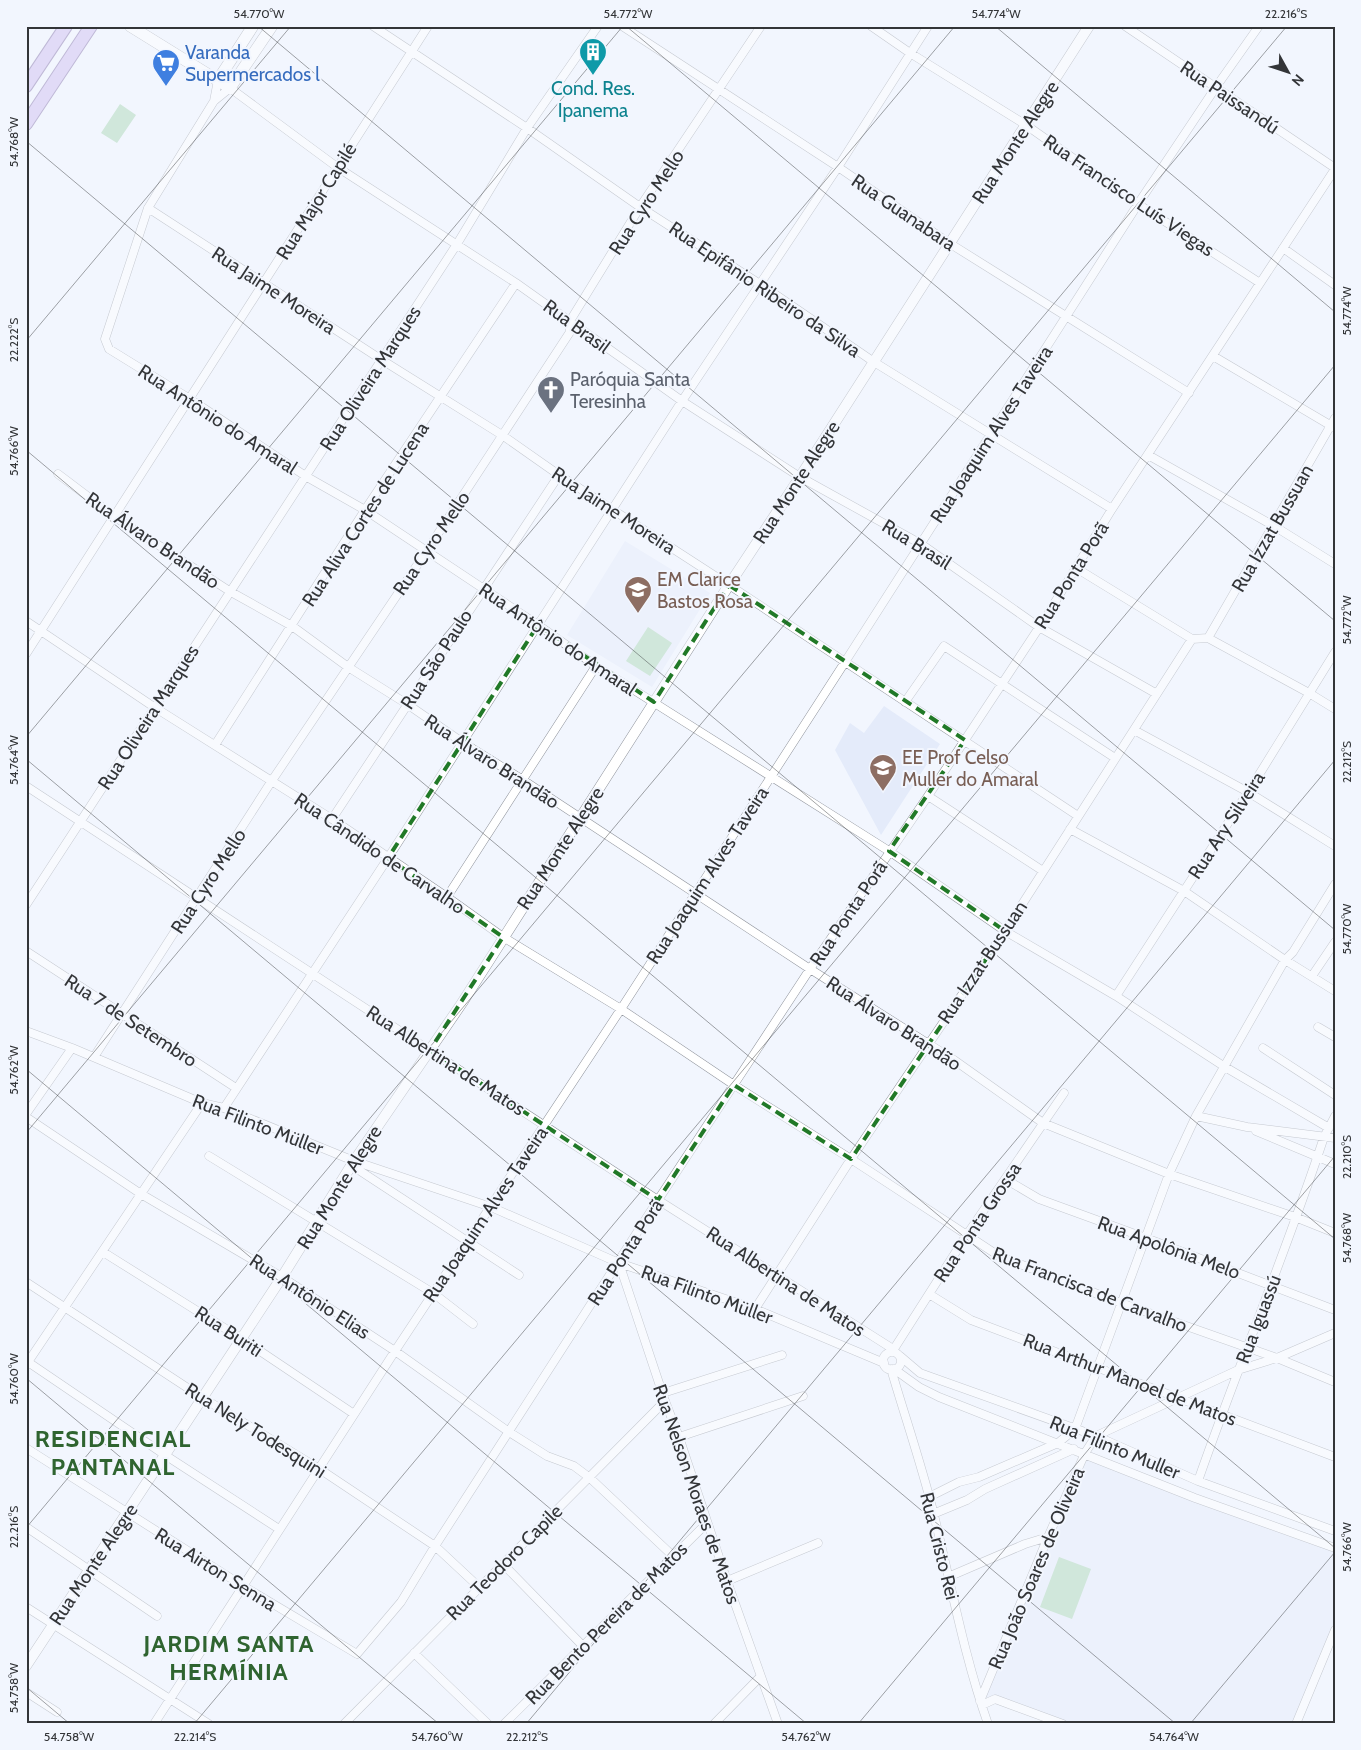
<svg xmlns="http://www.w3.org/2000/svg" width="1361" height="1750" viewBox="0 0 1361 1750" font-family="Cabin,sans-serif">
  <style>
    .built { fill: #e4ebfa }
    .green { fill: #a6d4b1 }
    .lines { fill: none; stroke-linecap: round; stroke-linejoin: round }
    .minor-casing { stroke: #90949c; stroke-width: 9 }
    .tertiary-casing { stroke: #90949c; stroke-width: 11 }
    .secondary-casing { stroke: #90949c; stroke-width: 12 }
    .primary-casing { stroke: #816fa8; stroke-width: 14 }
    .minor { stroke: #fff; stroke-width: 8 }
    .tertiary { stroke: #fff; stroke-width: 10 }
    .secondary { stroke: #fff; stroke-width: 11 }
    .primary { stroke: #cdbbef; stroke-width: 12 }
    .marked { fill: none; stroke: #217927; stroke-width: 4; stroke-dasharray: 10 6; stroke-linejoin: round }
    .ticks { fill: none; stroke: #333538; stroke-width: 1; stroke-opacity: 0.45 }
    .labels { text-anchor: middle; stroke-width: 4; stroke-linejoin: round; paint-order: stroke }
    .shop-label { font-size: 19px; fill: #366cbe; stroke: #f2f6fe; text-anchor: start }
    .culture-label { font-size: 19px; fill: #0d838f; stroke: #f2f6fe }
    .street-label { font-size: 19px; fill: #333538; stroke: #f2f6fe }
    .worship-label { font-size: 19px; fill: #5b616d; stroke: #f2f6fe; text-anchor: start }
    .education-label { font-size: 19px; fill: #785e54; stroke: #f2f6fe; text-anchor: start }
    .district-label { font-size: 24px; font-weight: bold; letter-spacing: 1px; fill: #2f6430; stroke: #f2f6fe }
    .neatline { fill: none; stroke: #333538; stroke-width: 2 }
    .ticks-label { font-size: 12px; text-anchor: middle; fill: #333538 }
  </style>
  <rect width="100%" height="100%" fill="#f2f6fe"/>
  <path class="built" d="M625 541 710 593 652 687 567 635Z
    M884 706 940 744 881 835 835 750 850 723 864 733Z
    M1085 1453 1335 1549V1638L1299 1724H1063L995 1699 982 1705Z"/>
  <path class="green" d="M120 104 136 115 117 143 101 133Z
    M648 627 672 643 650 676 626 661Z
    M1059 1557 1091 1569 1072 1619 1040 1607Z"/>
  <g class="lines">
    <defs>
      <path id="minor" d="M373 26 527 128 640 207 760 284 874 362 1112 509
        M622 26 838 167 949 243 1189 393
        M871 26 910 53 1026 125 1138 204 1260 283
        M1125 26 1335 168
        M214 101 218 80
        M148 208 382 360 502 435 559 475 729 585 1078 816
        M1283 248 1335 285
        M1213 356 1335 428
        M1148 455 1274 526 1335 564
        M58 474 115 517 231 592 292 626 348 667 407 704 462 742 523 780 810 969 954 1060 1043 1123 1169 1174 1295 1217 1335 1233
        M1076 568 1192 639 1208 638 1309 693 1335 709
        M26 621 154 707 332 819 447 897 503 937 621 1009 734 1085 851 1159 999 1256 1121 1303 1277 1358 1335 1382
        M1208 638 1335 418
        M26 654 428 26
        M1157 694 1039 627 921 544 800 477 682 401 516 283 337 167 230 88 214 101 148 208 105 339 109 349 190 399 307 477 365 510 538 625 596 666 889 851 1005 931 1116 996 1225 1067 1329 1128
        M905 702 944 646 1115 758
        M1134 730 1248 792 1335 846
        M215 745 365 510 516 283
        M26 786 658 1200 893 1349
        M928 796 1043 871
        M332 819 559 475
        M1070 829 1184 891 1285 960 1335 991
        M447 897 596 666
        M26 905 457 244 527 128 598 26
        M26 951 236 1088
        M1312 976 1335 942
        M1116 996 1252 786 1335 652
        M1318 1027 1335 1037
        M26 1031 72 1048 202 1103 224 1108 354 1161 491 1207 619 1263 755 1309 884 1363
        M1263 1048 1335 1095
        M94 1057 271 782 426 552 570 332V321L640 207 761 26
        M224 1108 388 858 682 401 838 167 928 26
        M26 1114 72 1048
        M1196 1116 1247 1127 1335 1138
        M26 1117 141 1194 282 1277 395 1351 509 1432 547 1456 574 1466 590 1478 673 1556
        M1256 1131 1335 1164
        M209 1156 433 1293 473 1324
        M351 1165 519 1275
        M1005 1179 1039 1199 1146 1238 1335 1310
        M103 1252 242 1339 354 1414
        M619 1263 665 1401 679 1437 727 1581 778 1724
        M26 1282 203 1398 318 1468 435 1546 479 1587
        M929 1294 971 1320 1335 1457
        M755 1309 851 1159 1005 931 1192 639
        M892 1352 966 1236 1064 1093
        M883 1361a9 9 0 1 1 18 0a9 9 0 1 1-18 0Z
        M900 1356 920 1373 1096 1436 1198 1481 1335 1531
        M28 1362 165 1455 279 1529
        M26 1365 202 1103
        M891 1369C905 1417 922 1466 934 1515 951 1584 964 1656 988 1724
        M894 1369 919 1387 939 1397 1195 1498 1335 1548
        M663 1393 782 1355
        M679 1437 803 1396
        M26 1448 243 1586 357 1654 401 1602 435 1546 658 1200 810 969 928 796 1044 620 1112 509 1335 169
        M1198 1481C1238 1366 1286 1253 1324 1137L1335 1116
        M929 1497 959 1482 979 1477 1058 1443 1075 1429 1169 1174 1196 1116 1285 960 1293 952 1335 884
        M933 1514 967 1500 985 1489 1074 1449
        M26 1527 157 1616
        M503 1564 583 1646
        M948 1577 1025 1544 1048 1537
        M727 1581 818 1543
        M26 1607 209 1724
        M414 1653 488 1724
        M26 1692 57 1712
        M980 1701 1048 1537 1085 1453 1096 1436 1238 1370 1277 1358 1335 1333
        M982 1705 995 1699 1063 1724
        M154 1724 395 1351 621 1009 845 662 1138 204 1216 87 1259 26
        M344 1724 665 1401
        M504 1724 707 1523
        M714 1724 760 1677
        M1296 1724 1335 1630"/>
      <path id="tertiary" d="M26 1666 282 1277 354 1161 462 1003 729 585 800 477 1089 26"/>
      <path id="secondary" d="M130 26 230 88 272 26
        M218 80 253 26"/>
      <path id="primary" d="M26 86 66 26
        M26 124 91 26"/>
    </defs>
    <use href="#minor" class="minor-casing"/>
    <use href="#tertiary" class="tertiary-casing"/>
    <use href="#secondary" class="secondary-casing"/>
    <use href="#primary" class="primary-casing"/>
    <use href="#minor" class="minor"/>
    <use href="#tertiary" class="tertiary"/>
    <use href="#secondary" class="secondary"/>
    <use href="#primary" class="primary"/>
  </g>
  <path d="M0 0H1361V1750H0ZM729 585 965 740 889 851 1005 931 851 1159 734 1085 658 1200 430 1050 503 937 388 858 538 625 654 702Z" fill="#f2f6fe" fill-opacity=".55" fill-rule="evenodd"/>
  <path class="marked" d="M729 585 965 740 889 851 1005 931 851 1159 734 1085 658 1200 430 1050 503 937 388 858 538 625 654 702Z"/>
  <path class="ticks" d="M258 26 1335 930M626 26 1335 621M995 26 1335 312M26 141 1335 1239M26 341 291 26M26 450 1335 1548M26 737 623 26M26 759 1176 1724M26 1069 807 1724M26 1133 955 26M26 1378 439 1724M26 1528 1287 26M26 1687 70 1724M194 1724 1335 365M526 1724 1335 760M858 1724 1335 1156M1190 1724 1335 1552"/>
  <defs>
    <symbol id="building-pin" viewBox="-11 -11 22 30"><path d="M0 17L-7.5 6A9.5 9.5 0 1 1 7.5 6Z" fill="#0f9aa8" stroke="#f2f6fe"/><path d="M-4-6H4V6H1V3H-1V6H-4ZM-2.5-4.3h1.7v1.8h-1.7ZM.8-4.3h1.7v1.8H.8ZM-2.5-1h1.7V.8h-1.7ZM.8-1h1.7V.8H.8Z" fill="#fff"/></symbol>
    <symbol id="supermarket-pin" viewBox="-11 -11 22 30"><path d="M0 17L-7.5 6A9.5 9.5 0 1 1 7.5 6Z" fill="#3f7fe0" stroke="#f2f6fe"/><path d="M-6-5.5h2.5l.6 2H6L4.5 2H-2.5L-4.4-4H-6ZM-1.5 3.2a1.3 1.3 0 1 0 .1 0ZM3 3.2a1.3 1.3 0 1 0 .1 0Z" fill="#fff"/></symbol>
    <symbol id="church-pin" viewBox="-11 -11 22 30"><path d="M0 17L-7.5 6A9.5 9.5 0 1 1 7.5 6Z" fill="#6b7280" stroke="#f2f6fe"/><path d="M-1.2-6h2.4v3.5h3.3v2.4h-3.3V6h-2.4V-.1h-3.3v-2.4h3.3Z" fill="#fff"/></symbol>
    <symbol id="school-pin" viewBox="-11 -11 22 30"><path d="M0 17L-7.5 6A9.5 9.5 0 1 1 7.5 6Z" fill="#8d6e63" stroke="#f2f6fe"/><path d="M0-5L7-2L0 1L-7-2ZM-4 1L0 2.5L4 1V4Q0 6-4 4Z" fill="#fff"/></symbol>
  </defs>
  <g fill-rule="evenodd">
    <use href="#building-pin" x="577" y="36" width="32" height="43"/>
    <use href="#supermarket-pin" x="150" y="47" width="32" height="43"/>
    <use href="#church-pin" x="535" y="374" width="32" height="43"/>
    <use href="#school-pin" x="622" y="574" width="32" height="43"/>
    <use href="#school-pin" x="867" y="752" width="32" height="43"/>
  </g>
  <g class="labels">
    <g class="shop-label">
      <text x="185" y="59">Varanda<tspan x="185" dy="22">Supermercados l</tspan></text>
    </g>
    <g class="culture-label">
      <text x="593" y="95">Cond. Res.<tspan x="593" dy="22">Ipanema</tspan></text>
    </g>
    <g class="street-label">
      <text transform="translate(1230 97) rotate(34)" y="7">Rua Paissandú</text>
      <text transform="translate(1015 142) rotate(-57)" y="7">Rua Monte Alegre</text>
      <text transform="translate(1129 195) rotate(34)" y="7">Rua Francisco Luís Viegas</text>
      <text transform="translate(316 201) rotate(-58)" y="7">Rua Major Capilé</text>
      <text transform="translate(646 202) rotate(-57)" y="7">Rua Cyro Mello</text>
      <text transform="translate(904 212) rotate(34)" y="7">Rua Guanabara</text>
      <text transform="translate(765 289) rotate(34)" y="7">Rua Epifânio Ribeiro da Silva</text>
      <text transform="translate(274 290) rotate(33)" y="7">Rua Jaime Moreira</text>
      <text transform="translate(577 326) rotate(36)" y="7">Rua Brasil</text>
      <text transform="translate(370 378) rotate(-57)" y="7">Rua Oliveira Marques</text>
      <text transform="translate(218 419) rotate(33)" y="7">Rua Antônio do Amaral</text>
      <text transform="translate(991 434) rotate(-57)" y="7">Rua Joaquim Alves Taveira</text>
      <text transform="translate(796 482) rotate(-57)" y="7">Rua Monte Alegre</text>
      <text transform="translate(614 510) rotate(33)" y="7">Rua Jaime Moreira</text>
      <text transform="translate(365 514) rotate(-57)" y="7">Rua Aliva Cortes de Lucena</text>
      <text transform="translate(1272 528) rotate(-60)" y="7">Rua Izzat Bussuan</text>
      <text transform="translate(153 540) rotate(34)" y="7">Rua Álvaro Brandão</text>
      <text transform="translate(431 543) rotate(-56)" y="7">Rua Cyro Mello</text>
      <text transform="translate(917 544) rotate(32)" y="7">Rua Brasil</text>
      <text transform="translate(1071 575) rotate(-58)" y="7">Rua Ponta Porã</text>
      <text transform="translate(558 639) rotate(34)" y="7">Rua Antônio do Amaral</text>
      <text transform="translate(436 659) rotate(-57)" y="7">Rua São Paulo</text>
      <text transform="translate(148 717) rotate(-57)" y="7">Rua Oliveira Marques</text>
      <text transform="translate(492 761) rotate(33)" y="7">Rua Álvaro Brandão</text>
      <text transform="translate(1226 825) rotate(-57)" y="7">Rua Ary Silveira</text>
      <text transform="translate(560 848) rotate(-57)" y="7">Rua Monte Alegre</text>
      <text transform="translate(380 853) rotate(34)" y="7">Rua Cândido de Carvalho</text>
      <text transform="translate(707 875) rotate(-57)" y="7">Rua Joaquim Alves Taveira</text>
      <text transform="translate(208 881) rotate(-57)" y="7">Rua Cyro Mello</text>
      <text transform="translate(848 913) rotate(-56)" y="7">Rua Ponta Porã</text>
      <text transform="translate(982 962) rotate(-56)" y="7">Rua Izzat Bussuan</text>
      <text transform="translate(131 1020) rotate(33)" y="7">Rua 7 de Setembro</text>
      <text transform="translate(894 1023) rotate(33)" y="7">Rua Álvaro Brandão</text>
      <text transform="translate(446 1060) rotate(33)" y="7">Rua Albertina de Matos</text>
      <text transform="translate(258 1124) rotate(21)" y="7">Rua Filinto Müller</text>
      <text transform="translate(339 1187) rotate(-58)" y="7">Rua Monte Alegre</text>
      <text transform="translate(485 1214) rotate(-56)" y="7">Rua Joaquim Alves Taveira</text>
      <text transform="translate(977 1222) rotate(-56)" y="7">Rua Ponta Grossa</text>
      <text transform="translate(1169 1247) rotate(20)" y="7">Rua Apolônia Melo</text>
      <text transform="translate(625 1252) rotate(-57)" y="7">Rua Ponta Porã</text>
      <text transform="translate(786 1281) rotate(33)" y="7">Rua Albertina de Matos</text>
      <text transform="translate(1090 1289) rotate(21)" y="7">Rua Francisca de Carvalho</text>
      <text transform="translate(707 1294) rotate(20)" y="7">Rua Filinto Müller</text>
      <text transform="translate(310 1296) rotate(33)" y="7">Rua Antônio Elias</text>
      <text transform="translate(1258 1319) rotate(-69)" y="7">Rua Iguassú</text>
      <text transform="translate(229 1331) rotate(33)" y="7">Rua Buriti</text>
      <text transform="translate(1130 1379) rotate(21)" y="7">Rua Arthur Manoel de Matos</text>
      <text transform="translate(256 1430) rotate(32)" y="7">Rua Nely Todesquini</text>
      <text transform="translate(1115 1447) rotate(22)" y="7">Rua Filinto Muller</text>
      <text transform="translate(697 1494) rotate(71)" y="7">Rua Nelson Moraes de Matos</text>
      <text transform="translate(940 1546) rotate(76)" y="7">Rua Cristo Rei</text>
      <text transform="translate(504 1562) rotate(-45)" y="7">Rua Teodoro Capile</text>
      <text transform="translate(93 1564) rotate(-56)" y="7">Rua Monte Alegre</text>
      <text transform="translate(1036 1568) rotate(-67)" y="7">Rua João Soares de Oliveira</text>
      <text transform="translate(216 1569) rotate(32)" y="7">Rua Airton Senna</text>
      <text transform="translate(606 1623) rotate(-45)" y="7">Rua Bento Pereira de Matos</text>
    </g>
    <g class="worship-label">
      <text x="570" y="386">Paróquia Santa<tspan x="570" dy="22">Teresinha</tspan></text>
    </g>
    <g class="education-label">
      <text x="657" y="586">EM Clarice<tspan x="657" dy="22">Bastos Rosa</tspan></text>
      <text x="902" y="764">EE Prof Celso<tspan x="902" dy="22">Muller do Amaral</tspan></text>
    </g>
    <g class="district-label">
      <text x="113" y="1447">RESIDENCIAL<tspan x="113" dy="28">PANTANAL</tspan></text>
      <text x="229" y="1652">JARDIM SANTA<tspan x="229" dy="28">HERMÍNIA</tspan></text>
    </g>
  </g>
  <rect width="1361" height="1750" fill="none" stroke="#f2f6fe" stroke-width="55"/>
  <g transform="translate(1288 72) rotate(130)" stroke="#f2f6fe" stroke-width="4" paint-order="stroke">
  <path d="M0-4L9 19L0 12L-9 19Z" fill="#333538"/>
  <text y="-8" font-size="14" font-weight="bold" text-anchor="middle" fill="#333538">N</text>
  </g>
  <rect x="28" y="28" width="1306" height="1694" class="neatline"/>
  <g class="ticks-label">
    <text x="259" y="18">54.770°W</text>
    <text x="628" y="18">54.772°W</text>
    <text x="996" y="18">54.774°W</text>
    <text x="1286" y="18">22.216°S</text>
    <text transform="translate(14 142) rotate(-90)" y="4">54.768°W</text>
    <text transform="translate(1347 311) rotate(-90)" y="4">54.774°W</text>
    <text transform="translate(14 340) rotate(-90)" y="4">22.222°S</text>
    <text transform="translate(14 451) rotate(-90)" y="4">54.766°W</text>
    <text transform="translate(1347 620) rotate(-90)" y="4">54.772°W</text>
    <text transform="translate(14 760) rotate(-90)" y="4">54.764°W</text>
    <text transform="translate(1347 762) rotate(-90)" y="4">22.212°S</text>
    <text transform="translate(1347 929) rotate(-90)" y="4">54.770°W</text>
    <text transform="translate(14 1070) rotate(-90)" y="4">54.762°W</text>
    <text transform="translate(1347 1157) rotate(-90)" y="4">22.210°S</text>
    <text transform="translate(1347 1238) rotate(-90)" y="4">54.768°W</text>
    <text transform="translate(14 1379) rotate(-90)" y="4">54.760°W</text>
    <text transform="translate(14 1527) rotate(-90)" y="4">22.216°S</text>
    <text transform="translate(1347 1547) rotate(-90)" y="4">54.766°W</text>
    <text transform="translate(14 1688) rotate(-90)" y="4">54.758°W</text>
    <text x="69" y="1741">54.758°W</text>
    <text x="195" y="1741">22.214°S</text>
    <text x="437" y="1741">54.760°W</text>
    <text x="527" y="1741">22.212°S</text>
    <text x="806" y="1741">54.762°W</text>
    <text x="1174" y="1741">54.764°W</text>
  </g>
</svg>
